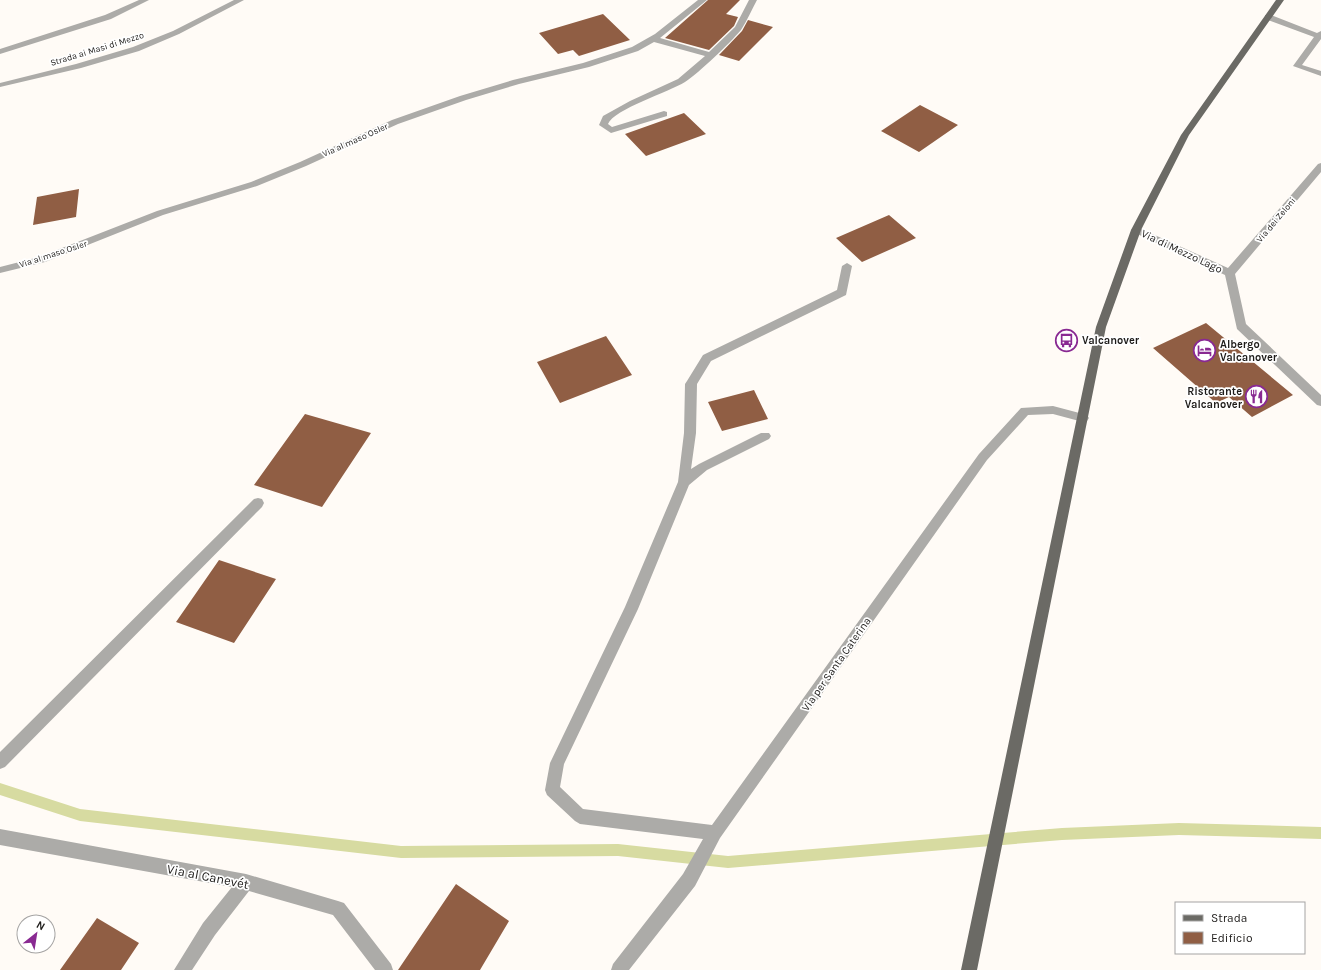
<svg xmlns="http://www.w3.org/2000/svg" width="1321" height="970" viewBox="0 0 1321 970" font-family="Karla,sans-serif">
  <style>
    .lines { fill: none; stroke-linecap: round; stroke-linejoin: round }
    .stream { fill: #d7dba1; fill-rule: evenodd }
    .building { fill: #905e44 }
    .minor { fill: #acaba8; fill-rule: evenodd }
    .major { fill: #6b6a65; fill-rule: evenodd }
    .labels { text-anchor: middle; stroke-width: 3.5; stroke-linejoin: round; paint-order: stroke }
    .far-street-label { font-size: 9px; fill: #1e1c1a; stroke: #fff }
    .street-label { font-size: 11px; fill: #1e1c1a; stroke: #fff }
    .poi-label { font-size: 11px; font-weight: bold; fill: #1e1c1a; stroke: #fff; text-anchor: start }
    .near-street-label { font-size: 13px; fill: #1e1c1a; stroke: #fff }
  </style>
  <rect width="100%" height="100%" fill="#fffbf6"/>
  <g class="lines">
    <path class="stream" d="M0 783 80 809 401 846 618 844 728 856 1062 828 1179 823 1321 827V839L1179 835 1062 840 728 868 618 856 401 858 80 821 0 795Z"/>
  </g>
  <path class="building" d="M708 0H740L726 14 738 17 734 26 709 50 665 38Z
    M603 14 630 40 579 56 573 50 558 54 539 33Z
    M748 20 773 27 739 61 719 55 742 31Z
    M920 105 958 125 919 152 881 131Z
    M684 113 706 134 646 156 625 134Z
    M79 189 76 217 33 225 37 197Z
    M889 215 916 238 862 262 836 238Z
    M1206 323 1293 395 1252 417 1229 397 1216 403 1153 348Z
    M606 336 632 375 560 403 537 362Z
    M754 390 768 419 722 431 708 402Z
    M305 414 371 433 322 507 254 485Z
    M219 560 276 579 234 643 176 622Z
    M456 884 509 921 480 970H398Z
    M97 918 139 943 121 970H60Z"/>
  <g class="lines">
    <path class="minor" d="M139 0H149L111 19 0 54V49L105 15Z
      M234 0H244L179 34 139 51 81 68 0 87V83L76 64 133 47 173 31Z
      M698 0H707L660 38 709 52 735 27 749 0H757C752 9 747 21 741 30 729 44 700 72 685 82 669 92 614 109 608 124L612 127 664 111 667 112V116L611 133 599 125 603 116 630 101 678 79 705 56 654 42 638 51 589 67 519 84 466 100 398 124 306 166 257 186 163 215 45 262 0 273V267L39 257 157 211 251 182 300 162 392 120 460 96 513 80 583 63 632 47 655 34Z
      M1265 15H1271L1317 33 1321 31V39L1302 65 1321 71V76L1293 66 1314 37 1265 19Z
      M1321 163V172L1235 274 1246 324 1321 395V406L1317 405 1237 329 1225 275 1133 232 1131 230 1133 228H1139L1228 268 1318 164Z
      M847 263 852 266 846 295 711 361 697 384 696 433 691 469 699 464 761 433H769L771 436 769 439 707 470 689 485 638 609 564 764 560 787 583 809 712 825 979 454 1021 408 1053 406 1087 415 1089 418 1087 421 1083 422 1053 414 1028 415 987 460 720 838 695 886 629 970H611L613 964 683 874 703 839 580 824 575 821 547 795 545 790 550 763 625 607 678 482 684 433 685 384 687 381 703 355 837 290 842 266Z
      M258 498 262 499 264 503 262 507 5 767 0 769V752L254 499Z
      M0 829 246 874 338 901 344 903 391 964 393 970H375L333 915 249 891 215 935 192 970H174L203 923 232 887 0 845Z"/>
    <path class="major" d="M1276 0H1284L1189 135 1141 230 1106 327 977 970H961L1096 327 1131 230 1181 135Z"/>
  </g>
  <defs>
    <symbol id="bus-ring" viewBox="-11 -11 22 22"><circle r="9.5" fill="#fff" stroke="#892992" stroke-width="1.5"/><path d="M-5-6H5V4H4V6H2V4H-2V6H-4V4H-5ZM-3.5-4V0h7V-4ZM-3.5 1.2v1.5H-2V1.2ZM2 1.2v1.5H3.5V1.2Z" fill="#892992"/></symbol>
    <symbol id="hotel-ring" viewBox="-11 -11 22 22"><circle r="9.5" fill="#fff" stroke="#892992" stroke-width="1.5"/><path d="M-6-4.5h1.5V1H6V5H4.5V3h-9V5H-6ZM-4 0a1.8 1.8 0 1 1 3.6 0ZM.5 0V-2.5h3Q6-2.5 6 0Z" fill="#892992"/></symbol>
    <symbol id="restaurant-ring" viewBox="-11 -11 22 22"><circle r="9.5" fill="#fff" stroke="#892992" stroke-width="1.5"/><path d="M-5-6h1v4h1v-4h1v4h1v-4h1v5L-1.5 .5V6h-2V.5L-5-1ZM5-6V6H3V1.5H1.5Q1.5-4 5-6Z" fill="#892992"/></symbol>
  </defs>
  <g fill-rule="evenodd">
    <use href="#bus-ring" x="1054" y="328" width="25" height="25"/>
    <use href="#hotel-ring" x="1192" y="338" width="25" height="25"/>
    <use href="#restaurant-ring" x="1244" y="384" width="25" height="25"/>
  </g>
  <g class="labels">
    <g class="far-street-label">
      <text transform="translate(97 49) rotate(-17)" y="3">Strada ai Masi di Mezzo</text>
      <text transform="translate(355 140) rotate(-24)" y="3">Via al maso Osler</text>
      <text transform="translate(1276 220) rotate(-50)" y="3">Via dei Zeloni</text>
      <text transform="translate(53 254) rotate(-18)" y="3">Via al maso Osler</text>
    </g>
    <g class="street-label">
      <text transform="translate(1182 251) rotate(25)" y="4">Via di Mezzo Lago</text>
      <text transform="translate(836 664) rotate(-55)" y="4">Via per Santa Caterina</text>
    </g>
    <g class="poi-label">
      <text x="1082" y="344">Valcanover</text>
      <text x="1220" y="348">Albergo<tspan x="1220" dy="13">Valcanover</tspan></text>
      <text x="1242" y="395" text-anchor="end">Ristorante<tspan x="1242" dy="13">Valcanover</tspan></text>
    </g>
    <g class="near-street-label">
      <text transform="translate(208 876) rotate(11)" y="5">Via al Canevét</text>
    </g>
  </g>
  <rect x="1175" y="902" width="130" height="52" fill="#ffffff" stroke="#a5a4a3"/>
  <rect x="1183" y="915" width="20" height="6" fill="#6b6a65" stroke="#a5a4a3"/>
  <text x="1211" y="922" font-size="12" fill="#1e1c1a">Strada</text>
  <rect x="1183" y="932" width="20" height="12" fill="#905e44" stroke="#a5a4a3"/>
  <text x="1211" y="942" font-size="12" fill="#1e1c1a">Edificio</text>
  <g transform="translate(36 934) rotate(30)"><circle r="19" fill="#ffffff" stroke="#a5a4a3"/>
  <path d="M0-3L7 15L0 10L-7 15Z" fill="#892992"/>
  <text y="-6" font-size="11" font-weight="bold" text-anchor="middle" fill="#1e1c1a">N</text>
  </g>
</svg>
